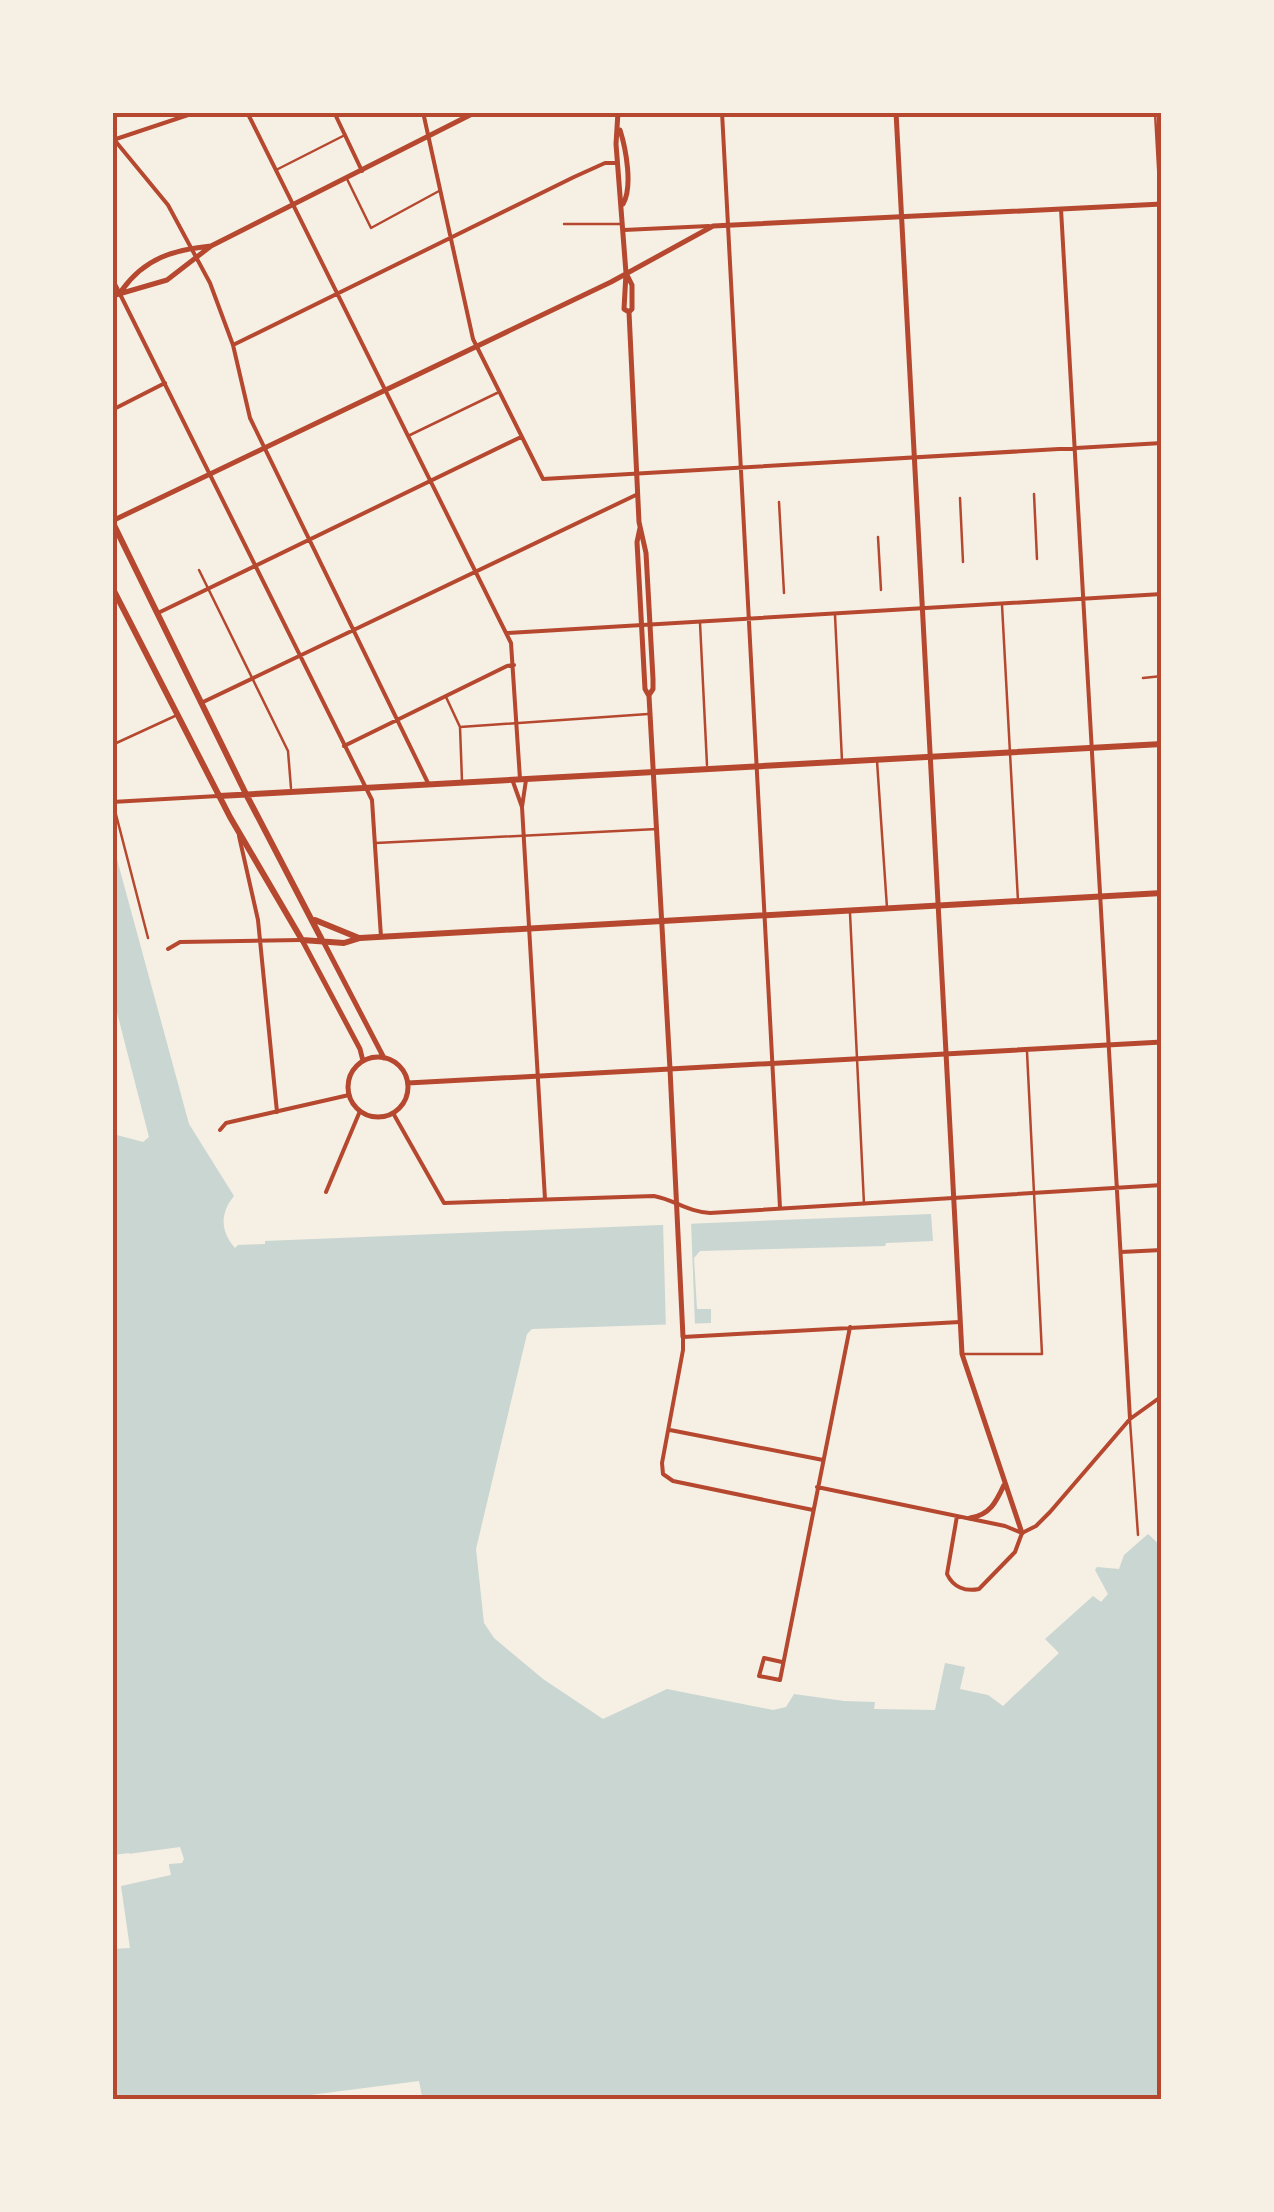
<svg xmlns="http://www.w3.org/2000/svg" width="1274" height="2212" viewBox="0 0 1274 2212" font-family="'Noto Sans',sans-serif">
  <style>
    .water { fill: #c9d6d2 }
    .pier { fill: #f6efe4 }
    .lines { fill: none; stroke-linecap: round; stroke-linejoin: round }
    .service { stroke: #b5482f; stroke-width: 2.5 }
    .pedestrian { stroke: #b5482f; stroke-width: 2.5 }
    .minor { stroke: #b5482f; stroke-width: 4 }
    .tertiary { stroke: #b5482f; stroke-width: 5 }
    .secondary { stroke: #b5482f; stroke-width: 5 }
    .primary { stroke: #b5482f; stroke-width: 6 }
    .neatline { fill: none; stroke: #b5482f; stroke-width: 4 }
  </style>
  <rect width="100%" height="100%" fill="#f6efe4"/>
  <path class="water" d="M112 841 189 1124 234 1196C220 1213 220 1231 235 1248L238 1245 265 1244V1241L931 1214 933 1241 886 1243 885 1246 700 1251 694 1258 697 1309H711V1323L532 1329 527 1334 476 1549 484 1623 494 1638 543 1679 603 1719 667 1689 773 1710 786 1707 794 1694 844 1701 875 1702 874 1709 935 1710 945 1663 965 1667 960 1689 988 1695 1003 1706 1059 1653 1045 1639 1093 1596 1101 1602 1108 1594 1095 1570 1097 1567 1119 1569 1124 1555 1148 1534 1162 1547 1161 2099H113V1949L130 1948 121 1886 171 1875 169 1866 133 1871 129 1853 113 1855V1134L143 1142 149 1137 113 997Z"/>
  <path class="pier" d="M691 1221 695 1325 666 1330 663 1222Z
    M180 1847 184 1859 182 1863 169 1864V1874L119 1885V1882L138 1876 165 1872 131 1876 125 1858 114 1860 113 1856Z
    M419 2081 422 2096 395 2099H279Z"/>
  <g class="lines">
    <path class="service" d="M1155 112 1162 240
      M276 170 345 135
      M347 179 371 228 439 191
      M410 435 497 393
      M779 502 784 593
      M878 537 881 590
      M199 570 288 751 291 788
      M1002 605 1018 901
      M835 615 842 761
      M700 623 707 765
      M1143 678 1162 676
      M446 697 460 727 462 781
      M460 727 648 714
      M877 761 887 908
      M376 843 657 829
      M850 913 864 1204
      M962 1354H1042L1027 1052"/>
    <path class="pedestrian" d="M564 224H622
      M1034 494 1037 559
      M960 498 963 562
      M112 745 175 716
      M113 803 148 938
      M1130 1421 1138 1535"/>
    <path class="minor" d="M247 112 511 643 520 779
      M334 112 362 171
      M423 112 473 339 543 479 1162 443
      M722 112 780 1208
      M112 137 168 205 210 283 233 345 250 418 428 783
      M116 139 197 112
      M1061 209 1130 1419
      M624 230 709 226
      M112 278 372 800 381 937
      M233 345 574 177 605 163H617
      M112 410 165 383
      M158 613 521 437
      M507 633 1162 594
      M201 703 638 494
      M344 746 507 666 514 665
      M512 779 522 807
      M526 780 522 807 545 1199
      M112 802 218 796
      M239 836 258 920 277 1112
      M168 949 180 942 301 940
      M393 1113 444 1203 654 1196C675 1200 688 1212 710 1213L1162 1185
      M220 1130 226 1123 349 1095
      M326 1192 360 1111
      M1121 1252 1162 1250
      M670 1430 823 1460
      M817 1487 1005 1526 1022 1533
      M813 1510 673 1481 663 1474 662 1463 683 1350V1337L960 1322
      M957 1516 947 1574C953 1587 965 1592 979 1589L1015 1552 1022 1533 1036 1526 1050 1512 1130 1419 1162 1396
      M782 1662 764 1658 759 1676 780 1680 850 1327"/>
    <path class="tertiary" d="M896 112 962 1354 1022 1533
      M302 940 360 1049 363 1061
      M323 941 384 1058
      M348 1087a30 30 0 1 1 60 0a30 30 0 1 1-60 0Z
      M408 1083 670 1069 683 1337
      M970 1518C990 1515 996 1502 1004 1485"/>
    <path class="secondary" d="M618 112 616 144 626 273 624 309 629 312
      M620 130C626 149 633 187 623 204
      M626 273 632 285V309L629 312 639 522 646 553 653 679V689L649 695
      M122 290C145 258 173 250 211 246
      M112 296 167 280 211 246 476 112
      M112 521 611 282 713 226 1162 204
      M640 528 637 542 645 689 649 696 670 1069 1162 1042"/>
    <path class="primary" d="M112 521 246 794 322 940
      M112 587 230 817 302 940 344 943 360 938 1162 893
      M219 796 1162 744
      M315 920 359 938"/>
  </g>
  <rect width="1274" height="2212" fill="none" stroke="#f6efe4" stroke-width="230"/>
  <rect x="115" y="115" width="1044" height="1982" class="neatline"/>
</svg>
